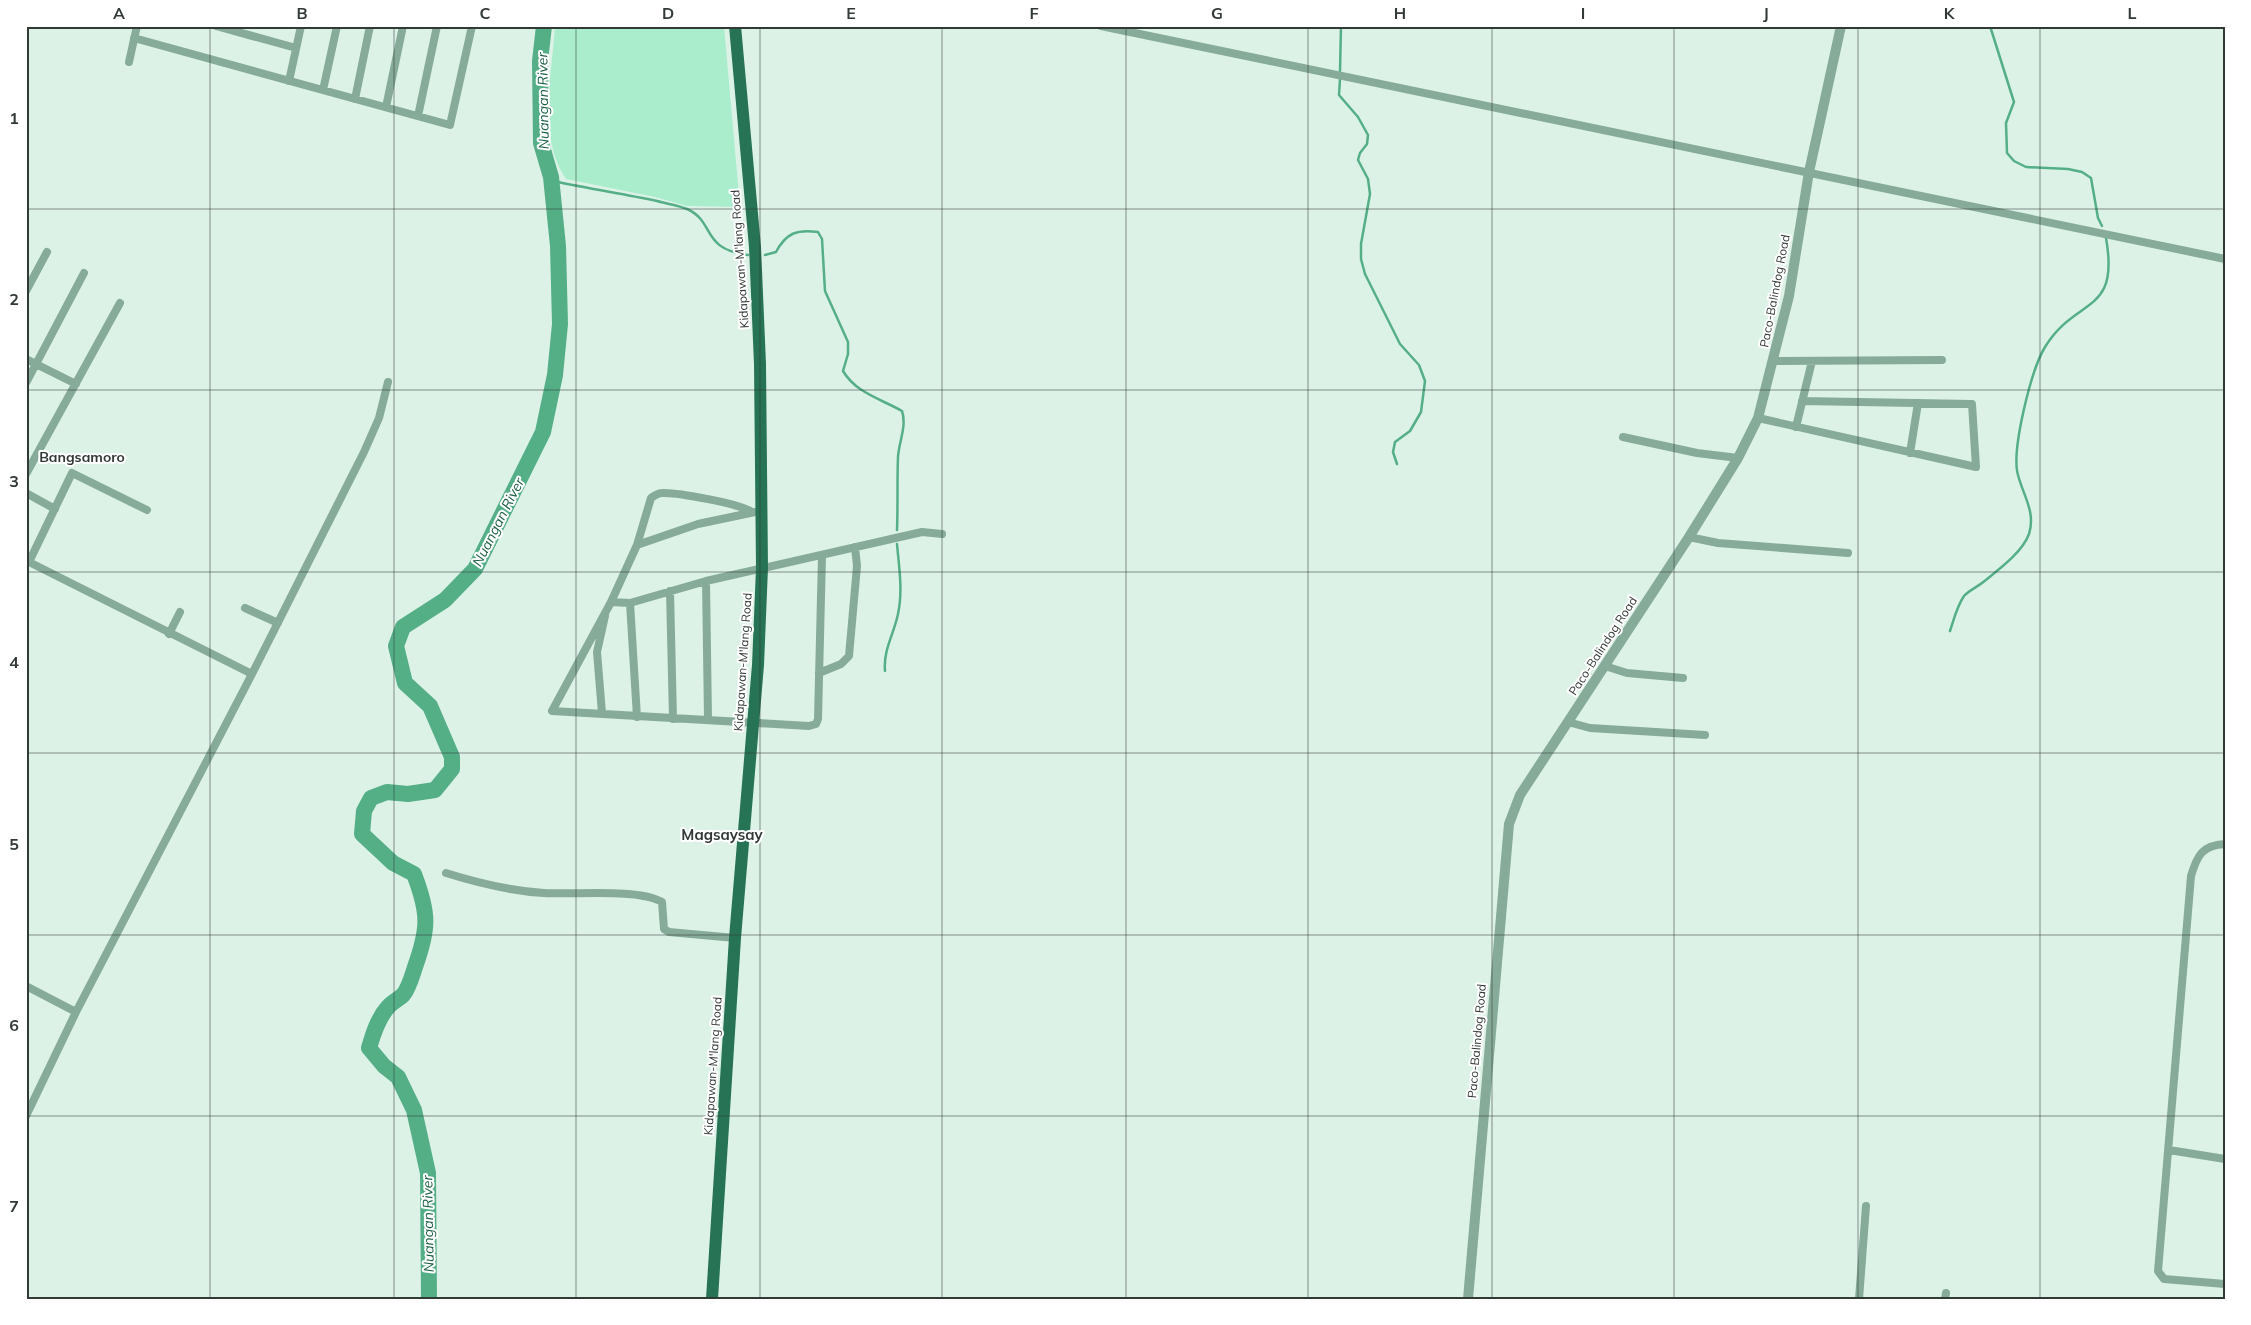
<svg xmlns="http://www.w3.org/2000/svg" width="2251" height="1325" viewBox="0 0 2251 1325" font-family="Mulish,sans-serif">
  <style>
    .green { fill: #aaedcd }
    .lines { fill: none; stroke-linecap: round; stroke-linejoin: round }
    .stream { stroke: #54af87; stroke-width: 2.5 }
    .river { stroke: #54af87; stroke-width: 16 }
    .minor { stroke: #87ab99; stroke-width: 8 }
    .tertiary { stroke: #87ab99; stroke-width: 10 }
    .primary { stroke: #277355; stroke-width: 12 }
    .grid { fill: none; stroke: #323a36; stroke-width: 1; stroke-opacity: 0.55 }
    .labels { text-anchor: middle; stroke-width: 4; stroke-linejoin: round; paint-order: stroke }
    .street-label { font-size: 12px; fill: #323a36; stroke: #fff }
    .water-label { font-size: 14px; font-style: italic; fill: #1b5f45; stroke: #fff }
    .neighbourhood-label { font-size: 14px; font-weight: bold; fill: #323a36; stroke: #fff }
    .quarter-label { font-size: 15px; font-weight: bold; fill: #323a36; stroke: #fff }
    .neatline { fill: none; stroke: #323a36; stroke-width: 2 }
    .grid-label { font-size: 16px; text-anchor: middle; font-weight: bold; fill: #323a36 }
  </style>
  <rect width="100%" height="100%" fill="#ddf2e7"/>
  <path class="green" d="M555 26H724L740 207 687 206 655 197 566 179C537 136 552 75 555 26Z"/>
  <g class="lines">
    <path class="stream" d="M1990 26 2014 102 2006 123 2007 153 2014 161 2026 167 2068 169 2082 172 2091 178 2098 218 2102 226
      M1340 71 1341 26
      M1340 79 1339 95 1358 117 1368 135 1367 144 1360 153 1358 160 1368 179 1370 194 1361 244V259L1365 274 1400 344 1419 365 1425 381 1421 412 1410 431 1395 442 1393 452 1397 464
      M551 177 558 182C591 189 624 194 657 201 667 204 678 205 687 209 716 222 700 249 748 255
      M765 255 776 252C786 233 797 229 818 232L822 239 825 291 848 342V354L843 371C856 393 881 399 902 411 907 426 899 441 898 457 897 481 898 506 897 530
      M1950 631C1954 619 1957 606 1964 596 1968 591 1977 587 1982 583 1998 570 2022 553 2029 534 2036 512 2023 495 2018 475 2011 451 2031 370 2045 347 2076 296 2120 316 2106 238
      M885 671C883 650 894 634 898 614 903 591 899 567 897 544"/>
    <path class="river" d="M429 1299 428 1173 414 1110 398 1077 384 1066 369 1048C373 1034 378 1018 388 1007 392 1002 399 999 403 995 409 988 412 976 415 967 429 928 429 913 414 874L393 863 362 834 364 811 371 798 387 792 408 794 435 790 452 769V757L430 706 405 683 396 646 403 627 445 600 475 569 543 432 555 375 560 324 558 246 551 177 541 143 540 61 544 26"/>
    <path class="minor" d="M216 26 296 48
      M1101 26 2225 259
      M134 38 450 125 472 26
      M129 62 137 26
      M289 81 301 26
      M323 90 337 26
      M355 99 370 26
      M386 107 403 26
      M418 116 437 26
      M26 291 47 252
      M26 359 76 384
      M1774 361 1942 360
      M26 383 84 273
      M1758 418 1976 467 1972 404 1802 401
      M1796 427 1812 361
      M1623 437 1697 453 1738 458
      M1910 453 1918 403
      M26 474 120 303
      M26 493 55 509
      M147 510 72 473 29 562 252 674
      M752 512C741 504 676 492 662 493 658 493 654 496 651 498L637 545 611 602 552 711 809 726 816 724 818 719 822 556
      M1689 537 1718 543 1848 553
      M637 545 698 524 755 512
      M706 581 708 719
      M670 591 673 719
      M611 602 630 603 706 581 922 532 942 534
      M630 603 637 717
      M245 608 278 623
      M169 634 180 612
      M1605 666 1627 673 1683 678
      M819 673 841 664 849 656 857 566 855 547
      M602 713 597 652 605 616
      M1568 722 1590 728 1705 735
      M2225 844C2202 845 2197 856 2191 876L2158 1271 2164 1279 2225 1284
      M446 873C478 883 510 891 544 893 573 895 638 888 662 902L664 929 669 932 735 938
      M26 986 76 1012
      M26 1116 76 1012 252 674 364 452 379 418 388 382
      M2169 1150 2225 1159
      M1859 1299 1866 1206
      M1945 1299 1946 1293"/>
    <path class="tertiary" d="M1468 1299 1509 824 1520 795 1689 537 1738 458 1758 418 1789 296 1809 172 1841 26"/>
    <path class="primary" d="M712 1299 735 938 758 665 762 568 760 364 755 247 735 26"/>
  </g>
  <path class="grid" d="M210 26V1299M394 26V1299M576 26V1299M760 26V1299M942 26V1299M1126 26V1299M1308 26V1299M1492 26V1299M1674 26V1299M1858 26V1299M2040 26V1299M26 209H2225M26 390H2225M26 572H2225M26 753H2225M26 935H2225M26 1116H2225"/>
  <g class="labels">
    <g class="street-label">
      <text transform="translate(740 259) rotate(-94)" y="4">Kidapawan-M'lang Road</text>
      <text transform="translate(1775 291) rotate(-79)" y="4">Paco-Balindog Road</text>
      <text transform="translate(1603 646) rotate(-57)" y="4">Paco-Balindog Road</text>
      <text transform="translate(743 662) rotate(-86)" y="4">Kidapawan-M'lang Road</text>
      <text transform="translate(1477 1041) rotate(-85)" y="4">Paco-Balindog Road</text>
      <text transform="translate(713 1066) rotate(-86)" y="4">Kidapawan-M'lang Road</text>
    </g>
    <g class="water-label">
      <text transform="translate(543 101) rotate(-91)" y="5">Nuangan River</text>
      <text transform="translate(498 522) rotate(-63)" y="5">Nuangan River</text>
      <text transform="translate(428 1224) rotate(-91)" y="5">Nuangan River</text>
    </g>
    <g class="neighbourhood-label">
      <text x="82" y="462">Bangsamoro</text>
    </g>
    <g class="quarter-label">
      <text x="722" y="840">Magsaysay</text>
    </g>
  </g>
  <rect width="2251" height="1325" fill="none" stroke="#ffffff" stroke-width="55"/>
  <rect x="28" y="28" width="2196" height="1270" class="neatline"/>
  <g class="grid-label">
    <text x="119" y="19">A</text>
    <text x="302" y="19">B</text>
    <text x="485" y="19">C</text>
    <text x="668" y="19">D</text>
    <text x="851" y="19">E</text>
    <text x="1034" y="19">F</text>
    <text x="1217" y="19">G</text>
    <text x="1400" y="19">H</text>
    <text x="1583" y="19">I</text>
    <text x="1766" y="19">J</text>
    <text x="1949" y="19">K</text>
    <text x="2132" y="19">L</text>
    <text x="14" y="124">1</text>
    <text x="14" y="305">2</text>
    <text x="14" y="487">3</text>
    <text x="14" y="668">4</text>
    <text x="14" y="850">5</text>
    <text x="14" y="1031">6</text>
    <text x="14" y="1212">7</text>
  </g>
</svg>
